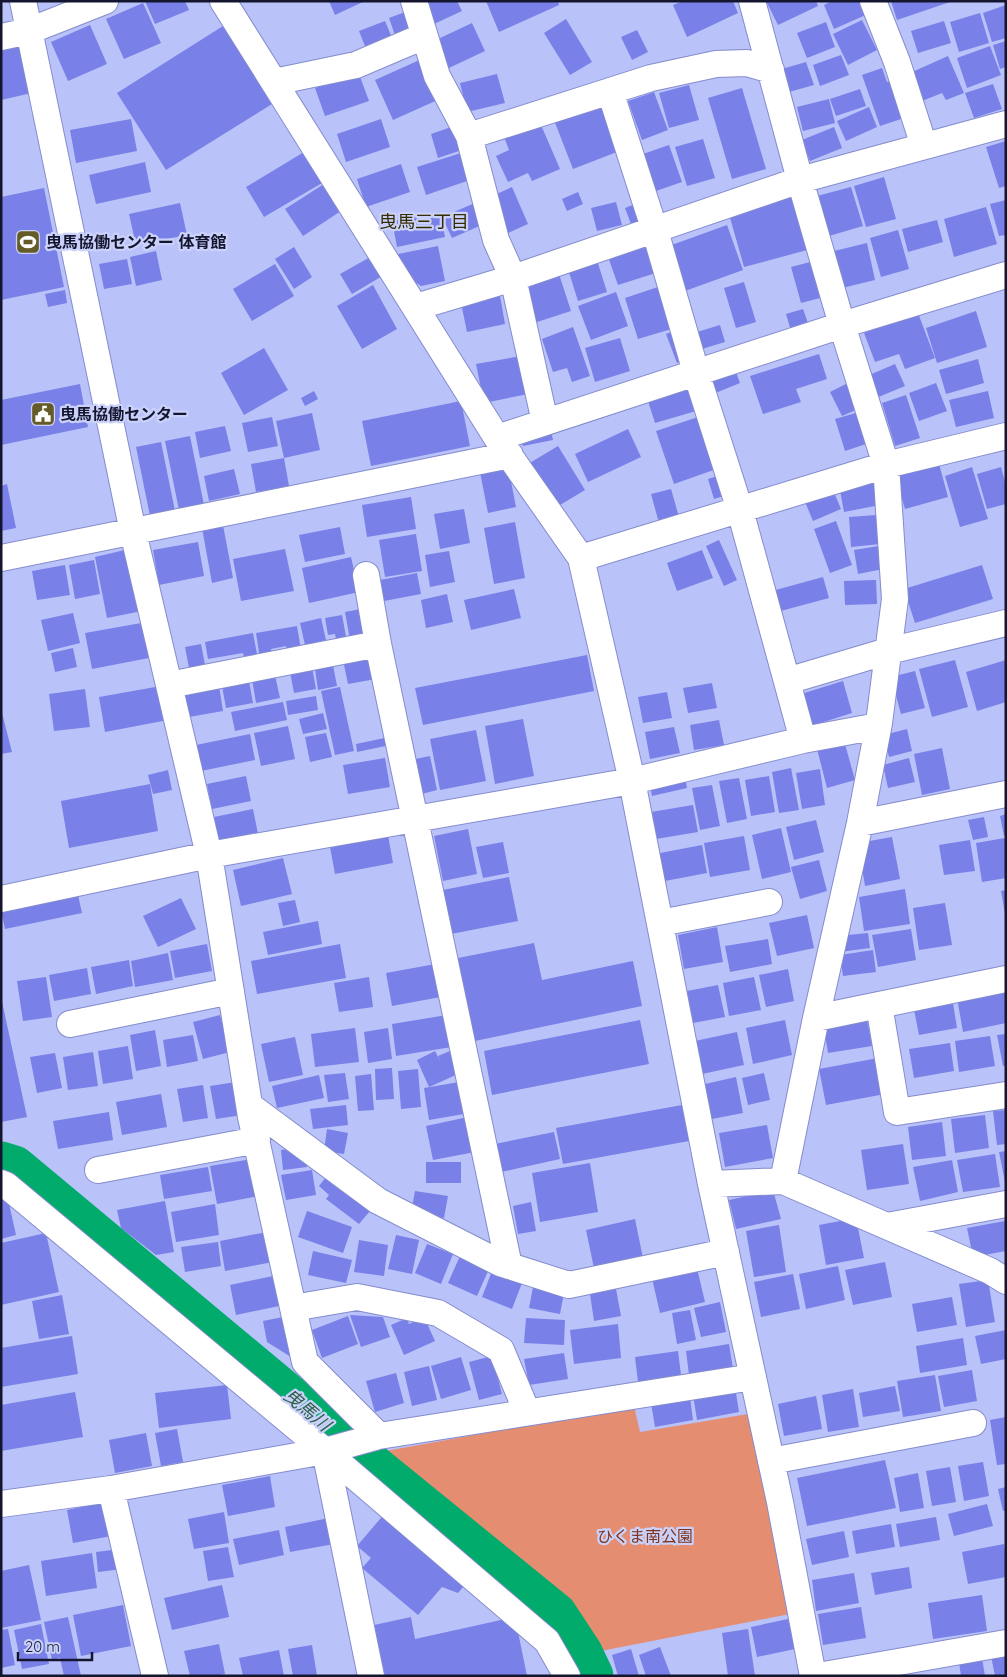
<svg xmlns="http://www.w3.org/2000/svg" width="1007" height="1677" viewBox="0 0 1007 1677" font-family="Quicksand,'Noto Sans JP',sans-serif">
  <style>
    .green { fill: #e58d71 }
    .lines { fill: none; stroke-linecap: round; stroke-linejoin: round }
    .river { stroke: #00ab6b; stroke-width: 45 }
    .building { fill: #7980e7 }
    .minor-casing { stroke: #848ccd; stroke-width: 28 }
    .minor { stroke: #fff; stroke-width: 26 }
    .labels { text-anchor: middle; stroke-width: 4.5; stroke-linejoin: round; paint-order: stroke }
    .poi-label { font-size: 16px; font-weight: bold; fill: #14162f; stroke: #cad1fa; text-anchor: start }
    .park-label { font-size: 16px; fill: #7e341c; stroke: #cad1fa }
    .neighbourhood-label { font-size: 18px; fill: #362e02; stroke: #cad1fa }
    .water-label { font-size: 18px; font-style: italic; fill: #2d6146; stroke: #cad1fa }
  </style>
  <rect width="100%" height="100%" fill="#bac2fa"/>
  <path class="green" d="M634 1406 640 1432 748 1414 790 1614 601 1651 583 1622 369 1454Z"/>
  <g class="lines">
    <path class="river" d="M1 1164 14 1168 363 1459 555 1615 580 1653 591 1676"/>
  </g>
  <path class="building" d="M145 1H185L189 10 155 24Z
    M329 1H365L335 15Z
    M424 1H457L462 11 434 24Z
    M486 1H558L559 5 499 32Z
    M683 1H733L738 13 687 37 673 5Z
    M766 1H816L818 6 778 25Z
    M832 1H863L868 14 834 29 824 5Z
    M891 1H950V2L897 20Z
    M143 3 161 43 124 59 106 19Z
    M1006 5V38L992 42 983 13Z
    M408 11 417 34 397 41 389 18Z
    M980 13 989 43 959 52 950 22Z
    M566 19 592 62 570 75 544 33Z
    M862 20 877 50 848 65 833 34Z
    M385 21 395 45 369 56 359 31Z
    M944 21 951 43 918 53 911 31Z
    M826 22 835 47 807 58 797 33Z
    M472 23 485 51 449 68 436 40Z
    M90 25 107 64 68 81 51 42Z
    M223 26 272 104 166 170 117 93Z
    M637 30 648 52 632 60 621 37Z
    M1006 41V67L1000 69 993 45Z
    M25 42 36 92 1 100V48Z
    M990 46 1001 75 967 88 957 58Z
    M841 55 849 75 820 86 813 65Z
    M948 56 964 93 946 100 942 93 922 101 910 73Z
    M424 58 442 98 393 120 375 80Z
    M806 62 814 85 789 92 782 69Z
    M882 68 887 82 891 81 904 118 880 126 862 75Z
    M359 74 369 101 325 116 315 88Z
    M497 74 505 103 467 112 460 83Z
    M993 84 1002 109 974 118 965 93Z
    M689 85 699 120 669 128 659 93Z
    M742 88 766 169 732 179 708 98Z
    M860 89 866 106 836 116 830 99Z
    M654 92 668 130 642 140 628 101Z
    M829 99 835 123 803 131 797 107Z
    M603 101 622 150 573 169 554 120Z
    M869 107 877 127 846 141 837 121Z
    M538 118 560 169 532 181 528 173 508 182 496 156 509 150 503 134Z
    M131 119 137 151 76 163 70 130Z
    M381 119 390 147 346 162 337 134Z
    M457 125 465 149 438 158 431 134Z
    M834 127 842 148 810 161 802 140Z
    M703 139 715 178 687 186 675 147Z
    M1006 141V186L999 188 986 147Z
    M669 145 682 182 656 191 643 154Z
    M304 152 322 183 264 217 246 187Z
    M461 153 470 180 426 195 417 167Z
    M145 162 151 192 96 204 89 175Z
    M401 164 410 192 366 207 357 179Z
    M884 177 896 219 866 227 854 186Z
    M324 184 341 211 303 236 285 209Z
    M512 187 528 224 506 234 490 197Z
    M851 187 863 226 829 236 817 196Z
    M44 188 64 287 1 300V197Z
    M578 192 583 204 567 211 562 199Z
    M796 195 811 249 744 267 729 214Z
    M1006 200V235L999 236 990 204Z
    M616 202 622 225 597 231 591 208Z
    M640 202 646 219 631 224 625 208Z
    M180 203 187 235 136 245 129 214Z
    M475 203 484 224 452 238 442 217Z
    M986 207 997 244 954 257 944 219Z
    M440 212 445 237 397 247 392 221Z
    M937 220 943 242 908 252 902 229Z
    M727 225 743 270 685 291 669 246Z
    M898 230 909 269 881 277 870 238Z
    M652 239 662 271 618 285 607 254Z
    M867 243 875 280 838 289 830 252Z
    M438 246 445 281 421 286 410 279 398 254Z
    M294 247 312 277 294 289 275 259Z
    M156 251 162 280 136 286 130 257Z
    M372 256 384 275 352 294 340 274Z
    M596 257 607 292 578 301 567 266Z
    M127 259 132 284 104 289 99 264Z
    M814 261 824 297 801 303 791 267Z
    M275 264 294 296 252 321 233 289Z
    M558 271 571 311 534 323 521 283Z
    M744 282 756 322 736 328 724 288Z
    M373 285 397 329 362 349 337 306Z
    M664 285 678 327 638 339 625 298Z
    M65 290 67 303 48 307 45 294Z
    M499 290 505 324 467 332 460 298Z
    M616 292 628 326 591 340 578 306Z
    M803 309 809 326 791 331 786 314Z
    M976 311 987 347 937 363 926 328Z
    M918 313 935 358 905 369 899 354 875 362 864 333Z
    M720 325 725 342 702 349 697 332Z
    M573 327 590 376 572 382 567 368 553 372 542 339Z
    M677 330 688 359 677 363 666 334Z
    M620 338 630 371 595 382 585 348Z
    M264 348 288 390 244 415 221 373Z
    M819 354 827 379 796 389 801 402 763 414 750 376Z
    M521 356 528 394 484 403 476 364Z
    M978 359 984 383 946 394 939 370Z
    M733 364 740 383 713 394 706 374Z
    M895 364 905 386 876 398 867 376Z
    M688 383 696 411 655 423 646 395Z
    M936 383 947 411 919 421 909 393Z
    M80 384 88 427 1 445V400Z
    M846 384 858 409 842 416 830 392Z
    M314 391 318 399 305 406 301 398Z
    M988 391 994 418 956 427 949 400Z
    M906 395 920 438 895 446 882 403Z
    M461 401 470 446 371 466 362 421Z
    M859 412 869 443 845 451 835 419Z
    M312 413 320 450 284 458 276 421Z
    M704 415 722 467 674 484 656 431Z
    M272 417 278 446 248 452 242 423Z
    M225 426 231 451 200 458 195 432Z
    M550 427 553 440 523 446 520 433Z
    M628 429 641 457 588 482 575 454Z
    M190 436 204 505 179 510 165 441Z
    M161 442 175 511 150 516 136 447Z
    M558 446 585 490 555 508 528 464Z
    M284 458 289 486 256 492 251 464Z
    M938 460 948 497 905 509 894 472Z
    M508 466 516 507 488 513 480 472Z
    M972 467 988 519 960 527 945 476Z
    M1001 467 1006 486V504L987 509 977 474Z
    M234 469 240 494 209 501 204 476Z
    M724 474 730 494 714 499 708 479Z
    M875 478 880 505 844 512 839 485Z
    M7 484 16 528 1 531V486Z
    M831 485 841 509 813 521 803 497Z
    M671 489 679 517 659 523 651 494Z
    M411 497 416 529 367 537 362 505Z
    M464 509 470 543 440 549 434 514Z
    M877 515 880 544 851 547 849 517Z
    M836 521 852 565 830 573 814 529Z
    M515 522 525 578 494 584 484 528Z
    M223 525 233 578 212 583 202 528Z
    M340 527 345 554 305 562 299 535Z
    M416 534 422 571 385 577 379 540Z
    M719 540 737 580 724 586 706 546Z
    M198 542 204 576 159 585 153 550Z
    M879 546 883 569 858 574 854 550Z
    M129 549 142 611 107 618 95 557Z
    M285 549 294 591 241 601 233 559Z
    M702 550 713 578 677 591 667 563Z
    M449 551 455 582 430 587 425 555Z
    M351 557 359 592 309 603 302 568Z
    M94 560 100 594 75 599 69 565Z
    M65 565 70 595 37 600 32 571Z
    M982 565 993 599 915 623 904 589Z
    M417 573 421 594 384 601 380 580Z
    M823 577 829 598 777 612 772 591Z
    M876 580 877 604 845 605 844 581Z
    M514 589 521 618 471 630 464 600Z
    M447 594 453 622 426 628 421 600Z
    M366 608 371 636 350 640 345 612Z
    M73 613 80 643 48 651 41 620Z
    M342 615 347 642 337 644 335 634 328 635 325 618Z
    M321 618 326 640 305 645 300 623Z
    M147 622 154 657 92 669 85 633Z
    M297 626 301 650 287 653 286 646 271 649 273 657 260 659 256 633Z
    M253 633 259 664 246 667 243 653 208 659 205 642Z
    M201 644 206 670 190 673 185 647Z
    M73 648 77 667 55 672 51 653Z
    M371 654 376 679 348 684 343 660Z
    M587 655 594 691 423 725 415 688Z
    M955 660 968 707 932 717 919 669Z
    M1006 660V702L977 711 966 672Z
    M333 665 337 686 318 690 315 669Z
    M312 667 316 689 294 693 290 672Z
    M915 671 925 708 901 714 891 677Z
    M275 675 280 698 256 703 252 679Z
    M249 681 253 703 226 708 222 686Z
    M843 681 852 713 811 726 801 694Z
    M712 683 717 708 688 713 683 688Z
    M161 686 168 720 105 732 99 697Z
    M219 686 223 711 189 717 185 692Z
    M340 687 354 751 335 755 321 691Z
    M85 689 90 727 54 731 49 694Z
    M667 692 672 718 643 723 638 697Z
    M316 696 318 710 288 715 286 701Z
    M283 702 287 720 235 731 231 712Z
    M1 709 12 752 1 754Z
    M323 713 327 729 303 734 299 719Z
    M523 719 534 776 495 784 485 726Z
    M719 720 724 745 694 750 690 725Z
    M288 726 295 759 261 766 254 733Z
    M674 727 680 753 650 759 645 732Z
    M907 729 912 751 889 757 884 735Z
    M476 730 486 781 440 790 430 739Z
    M326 733 332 757 310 762 305 737Z
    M250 734 255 760 201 771 196 745Z
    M394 736 395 744 357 752 356 744Z
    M843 737 855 780 827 788 816 745Z
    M942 748 950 789 922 795 914 754Z
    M430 756 437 790 418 795 410 760Z
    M385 758 390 787 348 794 343 765Z
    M909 758 915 782 888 788 883 765Z
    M791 768 799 810 779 813 772 772Z
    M820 769 825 805 802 809 796 773Z
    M168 770 172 790 153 794 148 775Z
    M684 772 687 788 652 796 649 780Z
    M246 776 251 801 212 809 207 784Z
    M769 776 775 812 751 816 745 780Z
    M739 778 747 819 727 823 719 781Z
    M150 784 158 831 69 848 61 801Z
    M712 785 720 826 700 830 692 788Z
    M693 805 698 832 656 839 651 812Z
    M253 809 258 834 219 842 214 817Z
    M1006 814V835L1004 836 1000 816Z
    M984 817 988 837 973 840 968 820Z
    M816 820 824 852 794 860 786 827Z
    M781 828 791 872 762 879 752 835Z
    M468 829 477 874 443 881 434 836Z
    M388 835 393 863 335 874 330 847Z
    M744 836 750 870 710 877 704 843Z
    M892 837 900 879 865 886 858 843Z
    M1005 838 1006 878 982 882 976 843Z
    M970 840 975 871 944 875 939 845Z
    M503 842 509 873 483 878 476 847Z
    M702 845 707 873 665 881 660 853Z
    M283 858 292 894 241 906 233 870Z
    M819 860 827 891 800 899 791 867Z
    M509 877 518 921 451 934 443 890Z
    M905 889 910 924 864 931 859 897Z
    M1006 890V914H1005L1001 891Z
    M78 895 82 913 5 929 1 911Z
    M181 898 196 929 158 947 143 916Z
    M295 900 300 922 283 926 278 903Z
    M945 903 952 945 919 950 913 908Z
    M807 915 814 948 777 956 769 923Z
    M318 921 322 944 268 955 263 932Z
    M717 927 723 962 684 969 678 935Z
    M911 929 916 960 878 967 872 935Z
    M868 933 870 948 840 952 838 936Z
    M768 939 772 964 730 972 725 946Z
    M534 943 542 980 633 961 642 1006 470 1042 453 959Z
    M207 944 212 971 175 978 170 951Z
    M340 944 346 978 257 994 251 961Z
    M873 950 876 972 843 976 840 955Z
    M168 953 173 980 135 987 131 961Z
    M129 960 133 986 96 994 91 967Z
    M441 963 446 996 392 1006 386 973Z
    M87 968 91 994 54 1001 49 975Z
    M788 969 794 1001 766 1007 759 975Z
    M46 977 52 1017 23 1021 17 981Z
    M369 977 373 1007 339 1012 334 983Z
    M754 977 761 1010 729 1016 723 983Z
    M718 985 725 1017 693 1023 687 991Z
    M1006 988V1023L963 1032 957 998Z
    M1 997 27 1117 1 1122Z
    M952 997 957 1028 919 1035 913 1004Z
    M866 1014 872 1046 828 1053 823 1022Z
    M220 1015 230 1052 203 1059 193 1022Z
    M447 1015 452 1047 396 1056 392 1024Z
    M640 1020 649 1064 492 1095 484 1051Z
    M785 1020 792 1055 753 1064 746 1028Z
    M355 1028 359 1062 315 1067 311 1034Z
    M388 1028 392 1059 368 1063 364 1032Z
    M155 1030 161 1066 136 1071 130 1035Z
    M737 1032 744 1065 702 1074 695 1041Z
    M1006 1034V1066H1003L997 1035Z
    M193 1035 198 1061 167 1067 163 1040Z
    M990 1036 995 1066 959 1072 955 1041Z
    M295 1037 303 1075 269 1082 261 1044Z
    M950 1043 954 1071 914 1078 909 1049Z
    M128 1046 133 1079 103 1084 98 1051Z
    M457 1048 467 1070 429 1087 417 1060 435 1051 440 1061 438 1056Z
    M93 1052 98 1086 68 1090 63 1057Z
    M55 1053 62 1088 37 1093 30 1057Z
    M878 1058 885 1094 826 1105 819 1069Z
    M392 1068 394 1099 376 1100 375 1069Z
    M418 1069 421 1107 401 1109 398 1071Z
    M345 1073 349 1099 328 1102 324 1075Z
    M764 1073 770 1100 748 1105 742 1078Z
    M371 1074 374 1110 358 1111 355 1076Z
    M319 1075 324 1098 277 1108 272 1086Z
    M736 1077 743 1113 712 1119 705 1084Z
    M465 1081 470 1113 429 1120 424 1088Z
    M236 1082 242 1115 216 1119 210 1086Z
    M203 1085 208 1118 183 1122 177 1089Z
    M161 1094 167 1127 122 1135 116 1102Z
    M346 1105 348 1125 313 1129 310 1109Z
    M682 1105 689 1141 563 1164 556 1128Z
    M1006 1110V1144L997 1145 993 1111Z
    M109 1112 113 1140 58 1149 53 1121Z
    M985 1115 989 1148 955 1153 951 1119Z
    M468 1117 475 1152 433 1160 426 1126Z
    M942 1122 946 1156 912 1160 908 1127Z
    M767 1125 773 1158 725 1167 719 1133Z
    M327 1129 348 1133 344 1154 324 1151Z
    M554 1132 560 1159 501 1172 495 1144Z
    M903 1144 909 1184 867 1190 861 1150Z
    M304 1147 307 1167 283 1170 281 1150Z
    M1006 1151V1182H1005L999 1152Z
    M995 1154 1000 1187 963 1192 957 1160Z
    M252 1159 259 1196 217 1204 210 1166Z
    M952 1160 958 1192 920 1201 913 1167Z
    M426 1162H461V1183H426Z
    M590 1163 598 1212 540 1222 532 1173Z
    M208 1167 212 1191 164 1199 160 1175Z
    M312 1170 316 1195 286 1200 281 1175Z
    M326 1177 370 1211 359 1224 326 1199 329 1195 319 1186Z
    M6 1190 16 1235 1 1239V1191Z
    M773 1190 781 1219 736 1229 729 1200Z
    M415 1191 448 1196 444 1218 411 1213Z
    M165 1201 174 1252 156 1255 121 1228 117 1210Z
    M531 1202 536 1231 518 1234 513 1206Z
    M215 1204 219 1235 176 1242 171 1212Z
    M307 1211 352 1227 343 1253 298 1237Z
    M856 1218 864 1258 826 1265 819 1225Z
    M635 1219 644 1263 595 1273 586 1230Z
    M1005 1221 1006 1251 973 1257 967 1228Z
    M779 1225 786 1272 754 1277 746 1231Z
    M267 1232 273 1262 225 1271 220 1241Z
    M46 1233 59 1292 1 1305V1243Z
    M396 1235 419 1240 412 1274 388 1269Z
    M359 1240 388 1245 384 1276 354 1272Z
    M218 1242 221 1266 185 1272 181 1247Z
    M427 1244 453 1254 441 1284 415 1273Z
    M313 1251 352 1260 346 1283 308 1275Z
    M460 1256 489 1269 477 1296 448 1283Z
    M885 1262 892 1297 853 1305 845 1270Z
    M696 1264 705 1302 660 1313 651 1274Z
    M838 1266 845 1300 806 1309 799 1274Z
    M492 1271 522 1283 512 1309 482 1297Z
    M793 1274 800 1309 761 1317 754 1282Z
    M278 1275 284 1305 236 1315 230 1285Z
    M988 1280 995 1322 966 1327 959 1284Z
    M533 1287 564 1293 560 1314 529 1308Z
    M616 1289 621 1316 594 1321 590 1294Z
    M62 1295 69 1334 39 1339 32 1301Z
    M952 1297 957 1325 917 1332 912 1304Z
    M720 1302 726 1332 701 1337 694 1308Z
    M690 1310 696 1340 677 1344 672 1313Z
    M350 1315 383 1317 390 1337 361 1347Z
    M348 1316 358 1344 322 1358 312 1330Z
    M283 1317 291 1357 267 1342 263 1321Z
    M424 1317 435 1341 404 1355 391 1325 407 1318 409 1324Z
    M526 1318 565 1320 564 1345 524 1343Z
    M618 1324 621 1358 574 1364 570 1330Z
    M1006 1330V1359L981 1364 975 1336Z
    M72 1336 78 1374 1 1387V1348Z
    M963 1338 967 1365 920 1373 916 1346Z
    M729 1344 733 1369 689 1375 686 1351Z
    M678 1351 681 1375 638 1382 635 1357Z
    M564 1353 568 1379 529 1385 524 1359Z
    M492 1356 502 1394 479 1400 469 1362Z
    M461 1357 471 1390 441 1399 431 1366Z
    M429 1366 437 1400 412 1406 404 1372Z
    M972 1370 977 1401 944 1407 938 1376Z
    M396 1373 404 1403 375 1412 366 1381Z
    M935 1375 941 1411 903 1417 897 1381Z
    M227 1385 231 1419 159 1428 155 1393Z
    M895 1386 900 1411 863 1417 859 1393Z
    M735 1387 739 1412 697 1420 693 1395Z
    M853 1389 859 1427 828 1432 822 1395Z
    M75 1392 83 1437 1 1451V1405Z
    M816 1396 822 1429 784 1436 778 1404Z
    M690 1397 693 1420 655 1427 651 1403Z
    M1006 1417V1464L997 1465 990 1420Z
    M177 1429 183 1462 161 1466 155 1433Z
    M146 1433 152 1466 115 1473 109 1440Z
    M885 1460 896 1508 807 1526 797 1478Z
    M983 1462 989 1496 964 1501 958 1466Z
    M950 1467 956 1502 932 1506 926 1471Z
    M918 1473 924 1508 900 1512 894 1478Z
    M270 1476 275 1507 228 1516 222 1485Z
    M1006 1487V1510L1003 1511 998 1489Z
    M110 1501 117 1535 73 1543 67 1510Z
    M987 1504 993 1526 954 1536 948 1514Z
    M224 1512 229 1543 194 1549 188 1519Z
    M386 1512 469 1580 458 1593 442 1587 418 1615 362 1568 371 1558 357 1546Z
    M936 1517 940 1540 900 1547 896 1524Z
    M329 1518 334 1544 290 1552 285 1527Z
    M891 1524 895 1547 856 1554 852 1531Z
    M279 1530 284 1555 239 1565 233 1539Z
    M844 1531 849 1557 812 1565 806 1539Z
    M1004 1544 1006 1555V1577L968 1584 962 1552Z
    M228 1547 234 1577 208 1581 203 1551Z
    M120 1549 123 1569 98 1572 96 1552Z
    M92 1553 97 1588 46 1596 41 1561Z
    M29 1565 41 1620 1 1628V1571Z
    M909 1567 912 1588 875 1595 871 1573Z
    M854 1573 859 1603 816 1611 812 1580Z
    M222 1585 229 1617 172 1630 164 1598Z
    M982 1595 987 1631 933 1639 928 1603Z
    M123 1605 131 1646 81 1656 73 1615Z
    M861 1607 866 1638 823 1645 818 1614Z
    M68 1617 81 1676H64L60 1658 52 1660 44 1622Z
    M411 1617 415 1639 515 1617 527 1676H385L374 1625Z
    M788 1619 795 1649 757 1657 751 1627Z
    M41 1624 49 1664 22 1669 14 1630Z
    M8 1629 15 1665 1 1668V1630Z
    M748 1629 755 1676H728L722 1633Z
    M219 1644 225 1674 216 1676H190L184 1651Z
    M312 1645 317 1676H293L288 1649Z
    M660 1647 671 1676H646L639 1655Z
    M631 1649 639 1676H618L612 1655Z
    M279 1650 284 1676H243L239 1658Z
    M1006 1653V1676H995L991 1656Z
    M982 1658 985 1676H961L959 1662Z"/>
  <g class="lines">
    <defs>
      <path id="minor" d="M23 1 133 532 209 855 251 1117 305 1362 379 1436
        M223 1 497 438 581 558 632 781 711 1184 780 1502 813 1676
        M414 1 437 76 469 136 496 240 513 278 545 422
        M752 1 800 180 842 325 886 465 895 599 879 723 860 823 816 1018 783 1181
        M873 1 897 62 924 146
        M1 37 29 31 105 1
        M274 82 356 65 424 36
        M610 91 655 231 696 372 740 510 803 740 878 726
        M469 136 651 78 716 64 747 63 771 70
        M416 307 513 278 800 180 1006 124
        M497 438 842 325 1006 275
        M1 558 510 455
        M581 558 886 465 1006 436
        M366 575 378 644 509 1266
        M787 681 888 651 1006 623
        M169 685 378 644
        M860 823 1006 794
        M1 899 209 855 632 781 803 740
        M660 923 769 902
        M879 1005 1006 979
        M816 1018 879 1005 897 1112 1006 1095
        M70 1024 231 991
        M250 1106 378 1201 500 1263 569 1285 726 1252
        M98 1170 257 1140
        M1 1183 6 1185 325 1451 547 1641 567 1676
        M711 1184 783 1181 990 1271 1006 1281
        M887 1226 1006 1204
        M293 1308 357 1297 438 1313 501 1350 527 1412
        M325 1451 371 1676
        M771 1461 973 1423
        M111 1489 155 1676
        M1 1504 111 1489 325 1451 379 1436 753 1377
        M818 1676 1006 1643"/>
    </defs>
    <use href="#minor" class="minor-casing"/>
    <use href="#minor" class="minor"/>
  </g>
  <defs>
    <symbol id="stadium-square" viewBox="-11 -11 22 22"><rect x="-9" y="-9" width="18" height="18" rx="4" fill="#655b27" stroke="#cad1fa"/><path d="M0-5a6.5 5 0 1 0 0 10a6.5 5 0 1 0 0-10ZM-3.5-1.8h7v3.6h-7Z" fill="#fff"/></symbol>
    <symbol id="civic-square" viewBox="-11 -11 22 22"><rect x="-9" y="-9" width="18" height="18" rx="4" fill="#655b27" stroke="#cad1fa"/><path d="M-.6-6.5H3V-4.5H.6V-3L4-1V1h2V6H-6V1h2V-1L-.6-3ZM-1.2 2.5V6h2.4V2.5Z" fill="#fff"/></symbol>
  </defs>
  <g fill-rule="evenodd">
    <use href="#stadium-square" x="14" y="228" width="28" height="28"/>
    <use href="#civic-square" x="29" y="400" width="28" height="28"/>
  </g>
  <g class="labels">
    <g class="poi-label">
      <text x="46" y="248">曳馬協働センター 体育館</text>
      <text x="60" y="420">曳馬協働センター</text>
    </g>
    <g class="park-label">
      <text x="645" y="1542">ひくま南公園</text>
    </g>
    <g class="neighbourhood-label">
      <text x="424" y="228">曳馬三丁目</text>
    </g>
    <g class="water-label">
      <text transform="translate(307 1410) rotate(40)" y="6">曳馬川</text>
    </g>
  </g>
  <rect width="1007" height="1677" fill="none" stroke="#14162f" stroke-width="5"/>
  <path d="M18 1652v8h74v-8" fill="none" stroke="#14162f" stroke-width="2.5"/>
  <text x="25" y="1652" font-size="15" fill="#14162f" stroke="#cad1fa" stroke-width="4" paint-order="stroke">20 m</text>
</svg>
